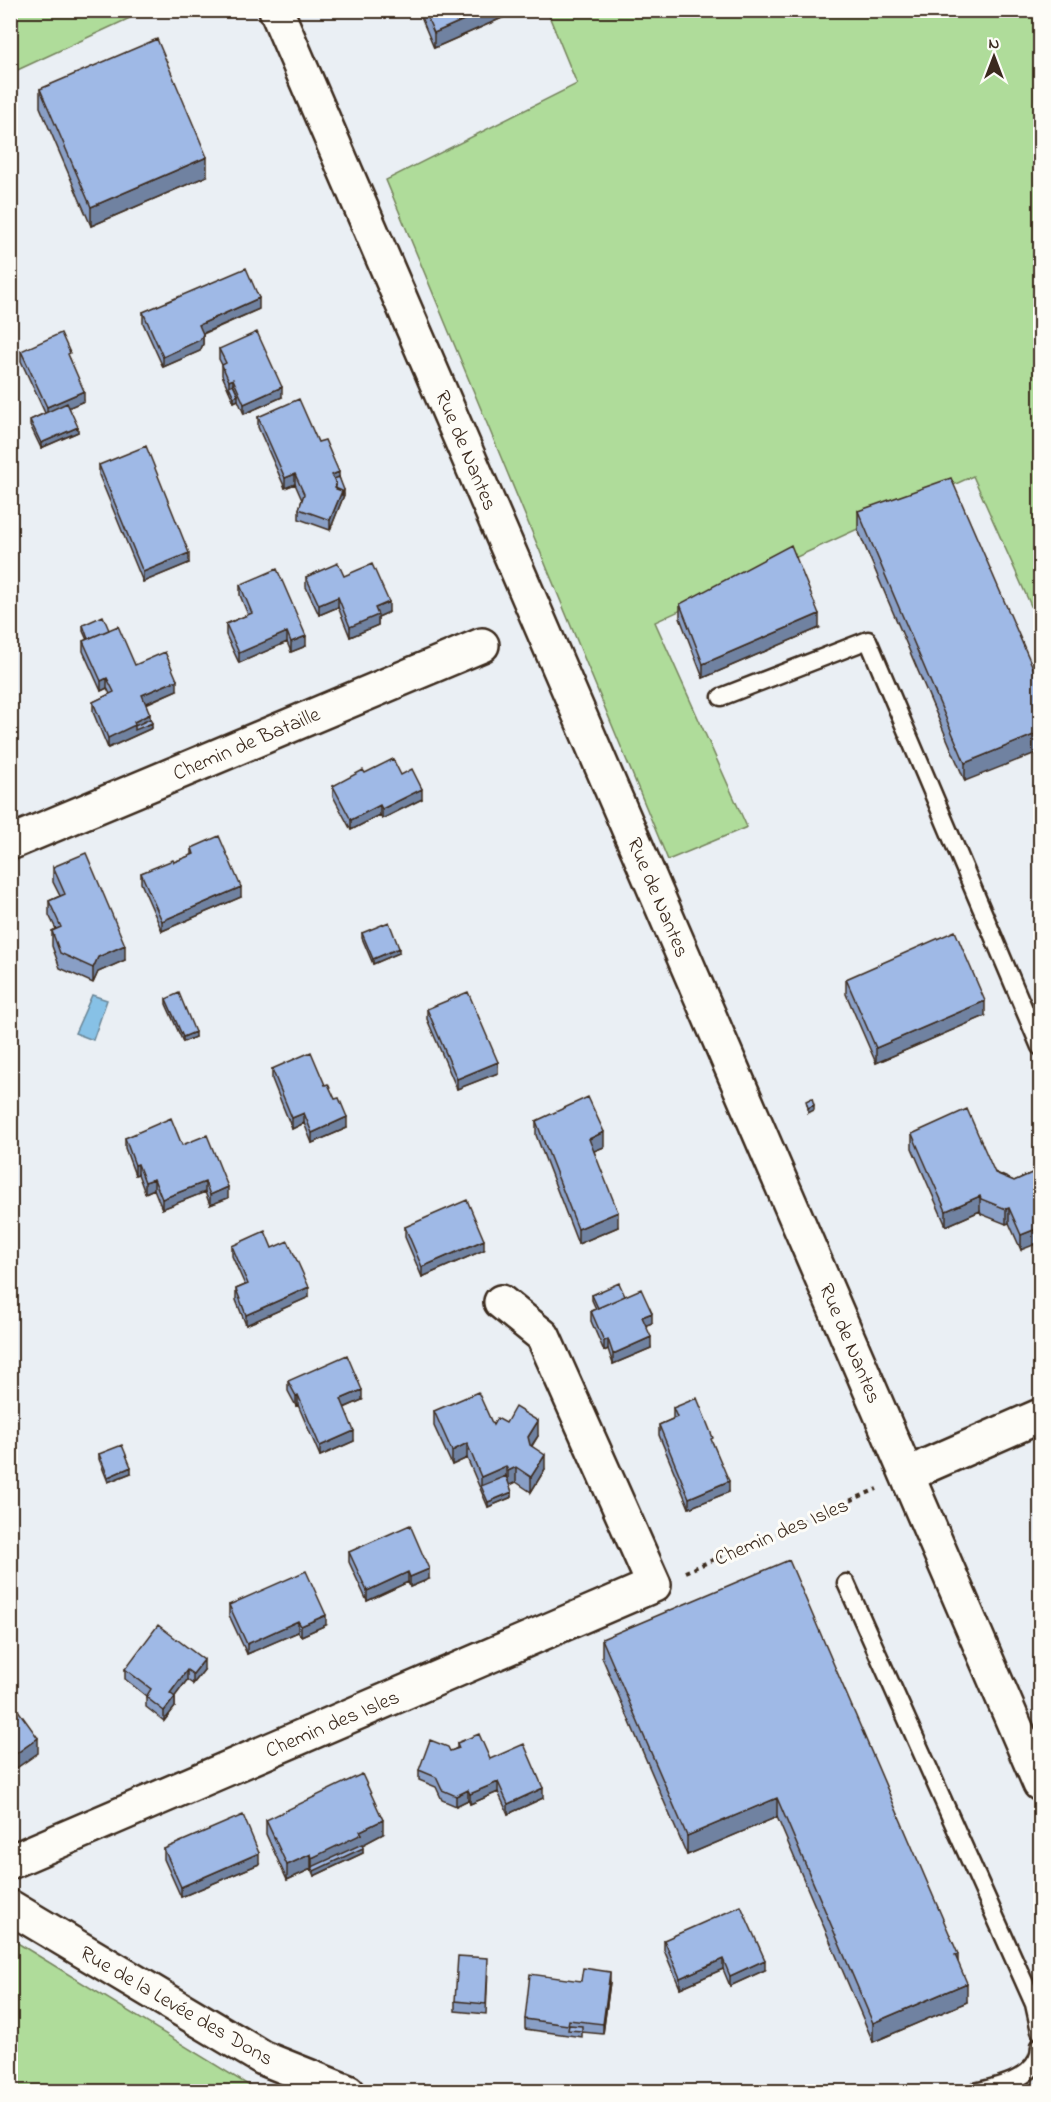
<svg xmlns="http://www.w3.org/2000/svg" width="1051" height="2102" viewBox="0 0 1051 2102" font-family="'Indie Flower',sans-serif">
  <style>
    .green { fill: #afdc9a; stroke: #75835c; stroke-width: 1.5 }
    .water { fill: #87c1e6; stroke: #698596; stroke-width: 1.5 }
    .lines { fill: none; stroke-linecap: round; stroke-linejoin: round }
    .lane-casing { stroke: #3b2a1e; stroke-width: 21 }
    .street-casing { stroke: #3b2a1e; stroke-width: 38 }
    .secondary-casing { stroke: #3b2a1e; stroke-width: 38 }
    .path { stroke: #3b2a1e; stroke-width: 4; stroke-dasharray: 4.5 4.5; stroke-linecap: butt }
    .lane { stroke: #fdfcf7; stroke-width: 16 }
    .street { stroke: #fdfcf7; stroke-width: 33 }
    .secondary { stroke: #fdfcf7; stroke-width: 33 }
    .wall { fill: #899fc6; stroke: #3b2a1e; stroke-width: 1.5 }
    .shaded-wall { fill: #6f82a1; stroke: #3b2a1e; stroke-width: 1.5 }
    .building { fill: #9fb9e6; stroke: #3b2a1e; stroke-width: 1.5 }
    .labels { text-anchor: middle; stroke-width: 6; stroke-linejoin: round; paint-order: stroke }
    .street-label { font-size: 21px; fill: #3b2a1e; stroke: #fdfcf7 }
  </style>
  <rect width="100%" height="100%" fill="#eaeff4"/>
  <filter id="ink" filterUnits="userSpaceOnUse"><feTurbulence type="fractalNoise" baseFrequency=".0167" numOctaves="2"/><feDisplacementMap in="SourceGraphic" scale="12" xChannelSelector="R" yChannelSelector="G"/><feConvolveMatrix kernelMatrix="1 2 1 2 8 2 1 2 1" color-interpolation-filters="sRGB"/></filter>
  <g filter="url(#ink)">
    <path class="green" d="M11 10H145V11L11 73Z
      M547 11H1040V626L973 476 655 622 747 827 668 860 386 180 577 84Z
      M11 1939 258 2091H11Z"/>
    <path class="water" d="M92 995 107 1000 93 1040 75 1033Z"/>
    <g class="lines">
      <defs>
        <path id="lane" d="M721 697 868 640 1040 1047
          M846 1583 1034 2004 1040 2031
          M975 2092C995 2087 1027 2081 1037 2060 1039 2056 1040 2050 1040 2046"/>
        <path id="street" d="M10 843 482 645
          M908 1476 928 1465 1040 1416
          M10 1862 654 1585 543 1336 501 1302
          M10 1907 263 2058 348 2092"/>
        <path id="secondary" d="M276 10 1040 1784"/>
      </defs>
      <use href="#lane" class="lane-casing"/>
      <use href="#street" class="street-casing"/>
      <use href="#secondary" class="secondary-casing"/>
      <path class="path" d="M685 1572 877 1489"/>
      <use href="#lane" class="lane"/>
      <use href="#street" class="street"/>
      <use href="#secondary" class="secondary"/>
    </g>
    <path class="wall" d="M418 10H518V11L434 48Z
      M40 89 207 176 91 226 40 107Z
      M259 309 203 334V344L200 351 163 367 143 323V312Z
      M219 349 282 397 244 414 238 400 234 402 222 375V365L219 359Z
      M21 351 70 359 84 401 69 407 78 432 41 448 30 425V420L45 413 21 361Z
      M258 417 318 442 339 477 344 495 330 530 299 519V509L302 500 295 484 285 488 258 427Z
      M99 465 189 563 143 582 99 475Z
      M858 511 1041 686 965 781 858 530Z
      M344 576 389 612 378 617V625L350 637 338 607 319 615 306 587V577Z
      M240 585 306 646 291 652 287 642 239 663 226 635V624L248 615 240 595Z
      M680 604 819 628 703 678 680 618Z
      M83 625 109 630 135 665 177 690 146 704 152 728 108 748 93 712V702L110 694 107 688 101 691 83 651V641L87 640 83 631Z
      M365 773 401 775 422 799 382 819 380 815 351 830 333 796V786Z
      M192 848 241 897 162 931 141 883V873L174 862 192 855Z
      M53 867 125 960 98 972 93 983 60 968 52 946V931L56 929 49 915V901L60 896 53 882Z
      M362 933 399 953 373 964 362 938Z
      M846 979 985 1016 876 1063 846 994Z
      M166 999 195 1037 183 1042 166 1004Z
      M427 1009 498 1073 457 1089 427 1019Z
      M272 1069 325 1085 335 1099 347 1128 312 1143 304 1123 292 1129 272 1079Z
      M536 1121 604 1147 594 1151 618 1227 578 1244 536 1135Z
      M912 1134 1014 1181 1041 1169 1021 1250 1009 1223 1006 1224 981 1214 980 1211 946 1226 912 1148Z
      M125 1138 182 1145 228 1198 210 1205 205 1192 162 1209 154 1189 145 1193 138 1174 135 1175 125 1148Z
      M405 1227 484 1250 422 1277 405 1237Z
      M232 1246 272 1248 309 1297 246 1325 236 1300V1289L245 1285 232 1256Z
      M592 1295 625 1296 652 1323 646 1325 651 1348 613 1364 608 1349 604 1351 591 1321V1311L596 1309 592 1300Z
      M288 1381 362 1400 344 1408 354 1441 320 1456 298 1405 296 1406 288 1391Z
      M673 1408 713 1444 729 1492 689 1508 659 1435V1425L673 1419Z
      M434 1411 538 1436 532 1446 545 1469 531 1492 516 1482 510 1485 512 1497 488 1507 467 1458 452 1465 434 1426Z
      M99 1454 131 1473 108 1482 99 1459Z
      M349 1552 429 1579 410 1587 408 1582 367 1601 349 1562Z
      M229 1605 326 1625 301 1636 298 1632 247 1654 229 1615Z
      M602 1639 958 1963 967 2002 873 2042 777 1817 687 1855 602 1657Z
      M125 1669 204 1670 193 1684 187 1680 175 1696V1707L164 1721 146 1707V1696L125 1679Z
      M457 1743 490 1759 543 1798 508 1814 498 1792 470 1804 468 1800 456 1806 442 1800 436 1787 419 1780V1770L457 1748Z
      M266 1820 383 1834 362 1845 363 1853 314 1876 311 1869 287 1880 266 1834Z
      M164 1849 259 1864 181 1897 164 1859Z
      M664 1940 765 1970 730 1986 723 1969 680 1988 664 1950Z
      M488 1968 486 2014 455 2011V2001Z
      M581 1981 610 1982 603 2034 582 2032V2037L525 2029V2019Z"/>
    <path class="shaded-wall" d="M486 10 518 11 434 48V33Z
      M207 157V176L91 226V207Z
      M259 298V309L199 335V325Z
      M203 334V344L200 351 163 367V357Z
      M233 379V389L229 386V391V381Z
      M282 387V397L244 414V404Z
      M84 391V401L47 417V407Z
      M238 395V400L234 402V397Z
      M78 427V432L41 448V443Z
      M339 472V482L334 484 332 475Z
      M295 474V484L285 488V478Z
      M344 490V495L330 530V520L342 491Z
      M189 553V563L143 582V572Z
      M338 597V607L319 615V605Z
      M389 602V612L378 617V625L350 637V627L375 608Z
      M819 614V628L703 678V664Z
      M287 632V642L239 663V653Z
      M306 636V646L291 652V642Z
      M107 678V688L101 691V681Z
      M177 680V690L142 705V695Z
      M150 714V724L152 723V728L108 748V738L134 722Z
      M1041 732V751L965 781V763Z
      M422 789V799L382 819V809Z
      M380 805V815L351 830V820Z
      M241 887V897L162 931V921Z
      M125 945V960L98 972 93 983V968L98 957Z
      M399 948V953L373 964V959Z
      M985 1001V1016L876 1063V1048Z
      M195 1032V1037L183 1042V1037Z
      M498 1062V1073L457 1089V1079Z
      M814 1105V1110L808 1113V1108Z
      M304 1113V1123L292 1129V1118Z
      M347 1117V1128L312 1143V1133Z
      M604 1132V1147L589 1153V1139Z
      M138 1164V1174L135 1175V1165Z
      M154 1179V1189L145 1193V1182Z
      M205 1182V1192L162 1209V1199Z
      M228 1187V1198L210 1205V1195Z
      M980 1196V1211L946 1226V1211Z
      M1009 1208V1223L1006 1224V1209Z
      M618 1212V1227L578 1244V1229Z
      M1041 1227V1242L1021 1250V1235Z
      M484 1240V1250L422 1277V1267Z
      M309 1287V1297L246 1325V1315Z
      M652 1313V1323L642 1327V1317Z
      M651 1337V1348L613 1364V1354Z
      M608 1339V1349L604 1351V1341Z
      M362 1390V1400L341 1409V1399Z
      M298 1395V1405L296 1406V1396Z
      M538 1421V1436L528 1451V1437Z
      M354 1431V1441L320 1456V1446Z
      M467 1443V1458L452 1465V1451Z
      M545 1455V1469L531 1492V1477Z
      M506 1466V1481L481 1486V1477Z
      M131 1467V1473L108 1482V1477Z
      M516 1467V1482L508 1486V1471Z
      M729 1481V1492L689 1508V1498Z
      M512 1492V1497L488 1507V1502Z
      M429 1569V1579L410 1587V1577Z
      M408 1572V1582L367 1601V1591Z
      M326 1615V1625L301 1636V1626Z
      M298 1621V1632L247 1654V1644Z
      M204 1660V1670L193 1684V1674Z
      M187 1670V1680L170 1703V1693Z
      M175 1697V1707L164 1721V1711Z
      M38 1738V1753L11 1772V1783L10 1784V1758Z
      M498 1782V1792L470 1804V1794Z
      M543 1788V1798L508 1814V1804Z
      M468 1790V1800L456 1806V1796Z
      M777 1798V1817L687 1855V1836Z
      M383 1820V1834L362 1845 363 1848V1853L314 1876V1871L312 1867V1858L360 1831Z
      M259 1853V1864L181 1897V1887Z
      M311 1854V1869L287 1880V1865Z
      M958 1954V1972L955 1955Z
      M723 1959V1969L680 1988V1978Z
      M765 1960V1970L730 1986V1976Z
      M610 1972V1982L603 2034V2024Z
      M967 1983V2002L873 2042V2023Z"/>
    <path class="building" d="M424 10H486L434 33Z
      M157 39 207 157 91 207 40 89Z
      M246 268 259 298 199 325 203 334 200 340 163 357 143 312Z
      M257 332 282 387 244 404 233 379 229 381 222 365 226 363 219 349Z
      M61 333 70 353 68 354 84 391 47 407 21 351Z
      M233 384 238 395 234 397 229 386Z
      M299 399 318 442 325 440 339 472 332 475 336 484 335 488 342 491 330 520 299 509 304 494 295 474 285 478 258 417Z
      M67 403 78 427 41 443 30 420Z
      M146 446 189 553 143 572 99 465Z
      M339 477 344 490 342 496V491L336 489V484L334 479Z
      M951 478 1041 686V732L965 763 858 511Z
      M791 545 819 614 703 664 680 604Z
      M338 563 344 576 372 564 389 602 375 608 378 615 350 627 338 597 319 605 306 577Z
      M277 569 306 636 291 642 287 632 239 653 226 624 252 613 240 585Z
      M103 616 109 630 88 639 83 625Z
      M118 626 135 665 165 652 177 680 142 695 150 714 134 722 135 725 108 738 93 702 114 692 107 678 101 681 83 641Z
      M150 719 152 723 135 730V726Z
      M393 759 401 775 412 769 422 789 382 809 380 805 351 820 333 786 363 770 365 773Z
      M219 836 241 887 162 921 141 873 173 860 174 862 194 854 192 848Z
      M86 853 125 945 98 957 93 968 60 953 52 931 61 927 49 901 65 894 53 867Z
      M389 922 399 948 373 959 362 933Z
      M955 931 985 1001 876 1048 846 979Z
      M468 992 498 1062 457 1079 427 1009Z
      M179 993 195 1032 183 1037 166 999Z
      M311 1052 325 1085 328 1084 335 1099 339 1098 347 1117 312 1133 304 1113 292 1118 272 1069Z
      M588 1097 604 1132 589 1139 618 1212 578 1229 536 1121Z
      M812 1098 814 1105 808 1108 806 1101Z
      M967 1109 995 1173 1014 1181 1041 1169V1227L1021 1235 1009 1208 1006 1209 981 1199 980 1196 946 1211 912 1134Z
      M171 1118 182 1145 207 1135 228 1187 210 1195 205 1182 162 1199 154 1179 145 1182 138 1164 135 1165 125 1138Z
      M467 1200 484 1240 422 1267 405 1227Z
      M265 1231 272 1248 288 1241 309 1287 246 1315 236 1289 248 1284 232 1246Z
      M619 1283 625 1296 598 1308 592 1295Z
      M641 1289 652 1313 642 1317 651 1337 613 1354 608 1339 604 1341 591 1311Z
      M347 1355 362 1390 341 1399 354 1431 320 1446 298 1395 296 1396 288 1381Z
      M478 1392 493 1425 497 1418 506 1423 515 1407 538 1421 528 1437 530 1445 545 1455 531 1477 516 1467 508 1471 506 1466 481 1477 467 1443 452 1451 434 1411Z
      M697 1398 713 1438 711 1439 729 1481 689 1498 659 1425 677 1417 673 1408Z
      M122 1445 131 1467 108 1477 99 1454Z
      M506 1476 512 1492 488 1502 481 1486Z
      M410 1525 429 1569 410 1577 408 1572 367 1591 349 1552Z
      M789 1560 958 1954 955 1955 967 1983 873 2023 777 1798 687 1836 602 1639Z
      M306 1571 326 1615 301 1626 298 1621 247 1644 229 1605Z
      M158 1625 204 1660 193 1674 187 1670 170 1693 175 1697 164 1711 146 1697 151 1689 125 1669Z
      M10 1699 38 1738 10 1758Z
      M479 1734 490 1759 524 1744 543 1788 508 1804 498 1782 470 1794 468 1790 456 1796 442 1790 436 1777 419 1770 430 1740 448 1747 450 1751 459 1748 457 1743Z
      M362 1774 383 1820 360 1831 362 1834 312 1858 311 1854 287 1865 266 1820Z
      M243 1815 259 1853 181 1887 164 1849Z
      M362 1844 363 1848 314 1871 312 1867Z
      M741 1906 765 1960 730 1976 723 1959 680 1978 664 1940Z
      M458 1956 488 1958 486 2004 455 2001Z
      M583 1968 610 1972 603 2024 569 2020 568 2025 525 2019 530 1974 581 1981Z
      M569 2025 582 2026V2031L568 2030Z"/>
  </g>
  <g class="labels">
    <g class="street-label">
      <text transform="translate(467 450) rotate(67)" y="7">Rue de Nantes</text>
      <text transform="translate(246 743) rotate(-23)" y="7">Chemin de Bataille</text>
      <text transform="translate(659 897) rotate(67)" y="7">Rue de Nantes</text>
      <text transform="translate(851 1343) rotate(67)" y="7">Rue de Nantes</text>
      <text transform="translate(781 1531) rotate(-23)" y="7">Chemin des Isles</text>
      <text transform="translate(332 1723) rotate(-23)" y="7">Chemin des Isles</text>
      <text transform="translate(177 2005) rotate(30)" y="7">Rue de la Levée des Dons</text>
    </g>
  </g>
  <rect width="1051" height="2102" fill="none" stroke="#fdfcf7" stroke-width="36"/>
  <rect x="18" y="18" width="1015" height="2066" fill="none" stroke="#3b2a1e" stroke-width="2" filter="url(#ink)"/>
  <g transform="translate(994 57)" stroke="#fdfcf7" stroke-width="4.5" paint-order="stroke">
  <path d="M0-4.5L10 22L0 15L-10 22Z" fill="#3b2a1e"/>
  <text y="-9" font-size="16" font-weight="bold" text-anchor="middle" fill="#3b2a1e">N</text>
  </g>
</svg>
